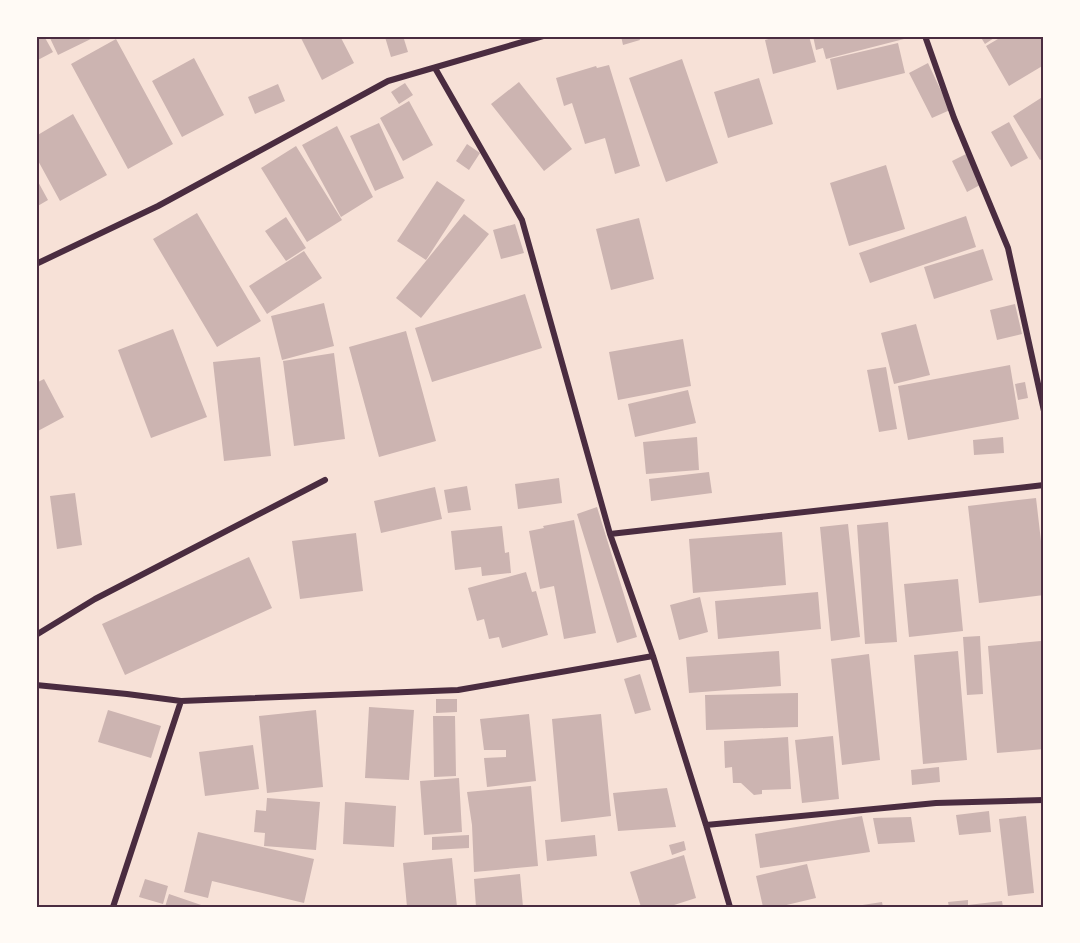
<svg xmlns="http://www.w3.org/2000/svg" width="1080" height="943" viewBox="0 0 1080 943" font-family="Helvetica,sans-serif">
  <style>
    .building { fill: #ccb4b1 }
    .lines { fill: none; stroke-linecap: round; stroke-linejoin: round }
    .minor { stroke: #4a2c40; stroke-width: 6 }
    .neatline { fill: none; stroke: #4a2c40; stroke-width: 2 }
  </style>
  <rect width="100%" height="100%" fill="#f7e1d7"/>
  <path class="building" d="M39 36H44L53 52 36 61V37Z
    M49 36H97L58 55Z
    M300 36H340L354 63 322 80Z
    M388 36H403L408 52 391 57 385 37Z
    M621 36H639L640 40 623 45Z
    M779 36H809L816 62 773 74 765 40Z
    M813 36H903L904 39 826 59 823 48 816 50Z
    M980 36H997L985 44Z
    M1003 36H1043L1044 65 1009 86 986 46Z
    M116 39 173 144 128 169 71 64Z
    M898 43 905 73 837 90 830 59Z
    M194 58 224 115 182 137 152 81Z
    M682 59 718 163 666 182 629 78Z
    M928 63 950 110 932 118 909 73Z
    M609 65 640 166 615 174 605 138 585 144 572 103 564 106 556 78 596 66 597 68Z
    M759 78 773 124 728 138 714 92Z
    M519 82 572 149 544 171 491 104Z
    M405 83 413 95 399 104 391 92Z
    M278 84 285 101 255 114 248 97Z
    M1044 96V158L1040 160 1013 116Z
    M409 101 433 145 403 161 380 118Z
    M73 114 107 175 60 201 36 157V136Z
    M1009 122 1028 158 1011 167 991 132Z
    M379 123 404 178 375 191 350 136Z
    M337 126 373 197 341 217 302 145Z
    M467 144 480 153 469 170 456 161Z
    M296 146 342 220 307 242 261 168Z
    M966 154 980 185 967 192 952 161Z
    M886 165 905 229 849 246 830 183Z
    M36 178 48 200 36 207Z
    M437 181 465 200 426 260 397 241Z
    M197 213 261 321 217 347 153 239Z
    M464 214 489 234 421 318 396 298Z
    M966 216 976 247 870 283 859 253Z
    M286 217 306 248 286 261 265 231Z
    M639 218 654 279 611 290 596 229Z
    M515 224 524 253 501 259 493 230Z
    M983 249 993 280 934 299 924 267Z
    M304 251 322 278 267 314 249 286Z
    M525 294 542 348 432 382 415 328Z
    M324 303 334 346 282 360 271 316Z
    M1015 304 1022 334 997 340 990 310Z
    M916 324 930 375 894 384 881 333Z
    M173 329 207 417 151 438 118 350Z
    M406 331 436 441 379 457 349 347Z
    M683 339 691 386 618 400 609 352Z
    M334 353 345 439 294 446 283 361Z
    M260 357 271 456 224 461 213 362Z
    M1010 365 1019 419 908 440 898 386Z
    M886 367 897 429 879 432 867 370Z
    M44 379 64 417 36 432V383Z
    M1025 382 1028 398 1018 400 1015 384Z
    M688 390 696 423 635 437 628 404Z
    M697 437 699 470 646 474 643 442Z
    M1003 437 1004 453 974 455 973 440Z
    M709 472 712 493 651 501 649 479Z
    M559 478 562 503 518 509 515 484Z
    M467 486 471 510 448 513 444 490Z
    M435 487 442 519 381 533 374 501Z
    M75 493 82 545 57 549 50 496Z
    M1036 498 1044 567V595L979 603 968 506Z
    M597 507 637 637 617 643 577 514Z
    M574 520 596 633 564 639 554 586 540 589 529 531 544 528 543 526Z
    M888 522 897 642 865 644 857 525Z
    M848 524 860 637 831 641 820 527Z
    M502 526 505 553 509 552 511 573 482 576 481 567 455 570 451 531Z
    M782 532 786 585 693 593 689 539Z
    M356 533 363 591 300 599 292 541Z
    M249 557 272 608 125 675 102 624Z
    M526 572 532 592 536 591 548 635 502 648 499 637 489 639 484 619 477 621 468 588Z
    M958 579 963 631 909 637 904 584Z
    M818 592 821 629 718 639 715 601Z
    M700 597 708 632 679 640 670 605Z
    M980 636 983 694 967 695 963 637Z
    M1041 641 1044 672V749L997 753 988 646Z
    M779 651 781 686 689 693 686 657Z
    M958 651 967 760 923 764 914 655Z
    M869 654 880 760 842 765 831 659Z
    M640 674 651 710 635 714 624 679Z
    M798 693V727L706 730 705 695Z
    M436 699H457V712L436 713Z
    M369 707 414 710 409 780 365 778Z
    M108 710 161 726 151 758 98 742Z
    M316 710 323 787 267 793 259 716Z
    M529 714 536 781 487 787 484 758 506 757V750H484L480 719Z
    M601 714 611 816 561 822 552 719Z
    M433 716H455L456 776 434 777Z
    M833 736 839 799 802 803 795 740Z
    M788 737 791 789 762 790V794L754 795 741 783H733L732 767 725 768 724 741Z
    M253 745 259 789 205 796 199 752Z
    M939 767 940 782 912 785 911 770Z
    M459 778 462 832 424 835 420 781Z
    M531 786 538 866 474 872 472 825 467 792Z
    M667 788 676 827 618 831 613 793Z
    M267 798 320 802 316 850 264 846 265 833 254 832 256 810 266 811Z
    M345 802 396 806 394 847 343 844Z
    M989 811 991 832 959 835 956 815Z
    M862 816 870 852 760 868 755 834Z
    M1026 816 1034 893 1008 896 999 819Z
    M911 817 915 842 878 844 873 818Z
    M198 832 314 859 304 903 212 881 208 898 184 892Z
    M469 835V848L432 850V837Z
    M595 835 597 856 547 861 545 840Z
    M684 841 686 850 672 855 669 845Z
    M684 855 696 898 671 906V907H641L630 872Z
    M452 858 457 907H407L403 863Z
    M807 864 816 898 778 907H763L756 876Z
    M520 874 523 907H476L474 879Z
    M145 879 168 886 163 904 139 897Z
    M169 894 207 907H165Z
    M968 900V905L1002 901 1003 907H949L948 902Z
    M882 902 883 907H857L856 906Z"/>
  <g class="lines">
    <path class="minor" d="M925 36 954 118 1008 248 1044 411
      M435 68 522 220 610 534 653 656 706 825 730 907
      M36 264 158 206 388 81 543 36
      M610 534 1044 485
      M36 635 95 599 325 480
      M36 685 127 694 181 701 458 690 653 656
      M706 825 936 803 1044 800
      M113 907 181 701"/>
  </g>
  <rect width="1080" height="943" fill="none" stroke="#fffaf5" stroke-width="75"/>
  <rect x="38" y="38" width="1004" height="868" class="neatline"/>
</svg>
